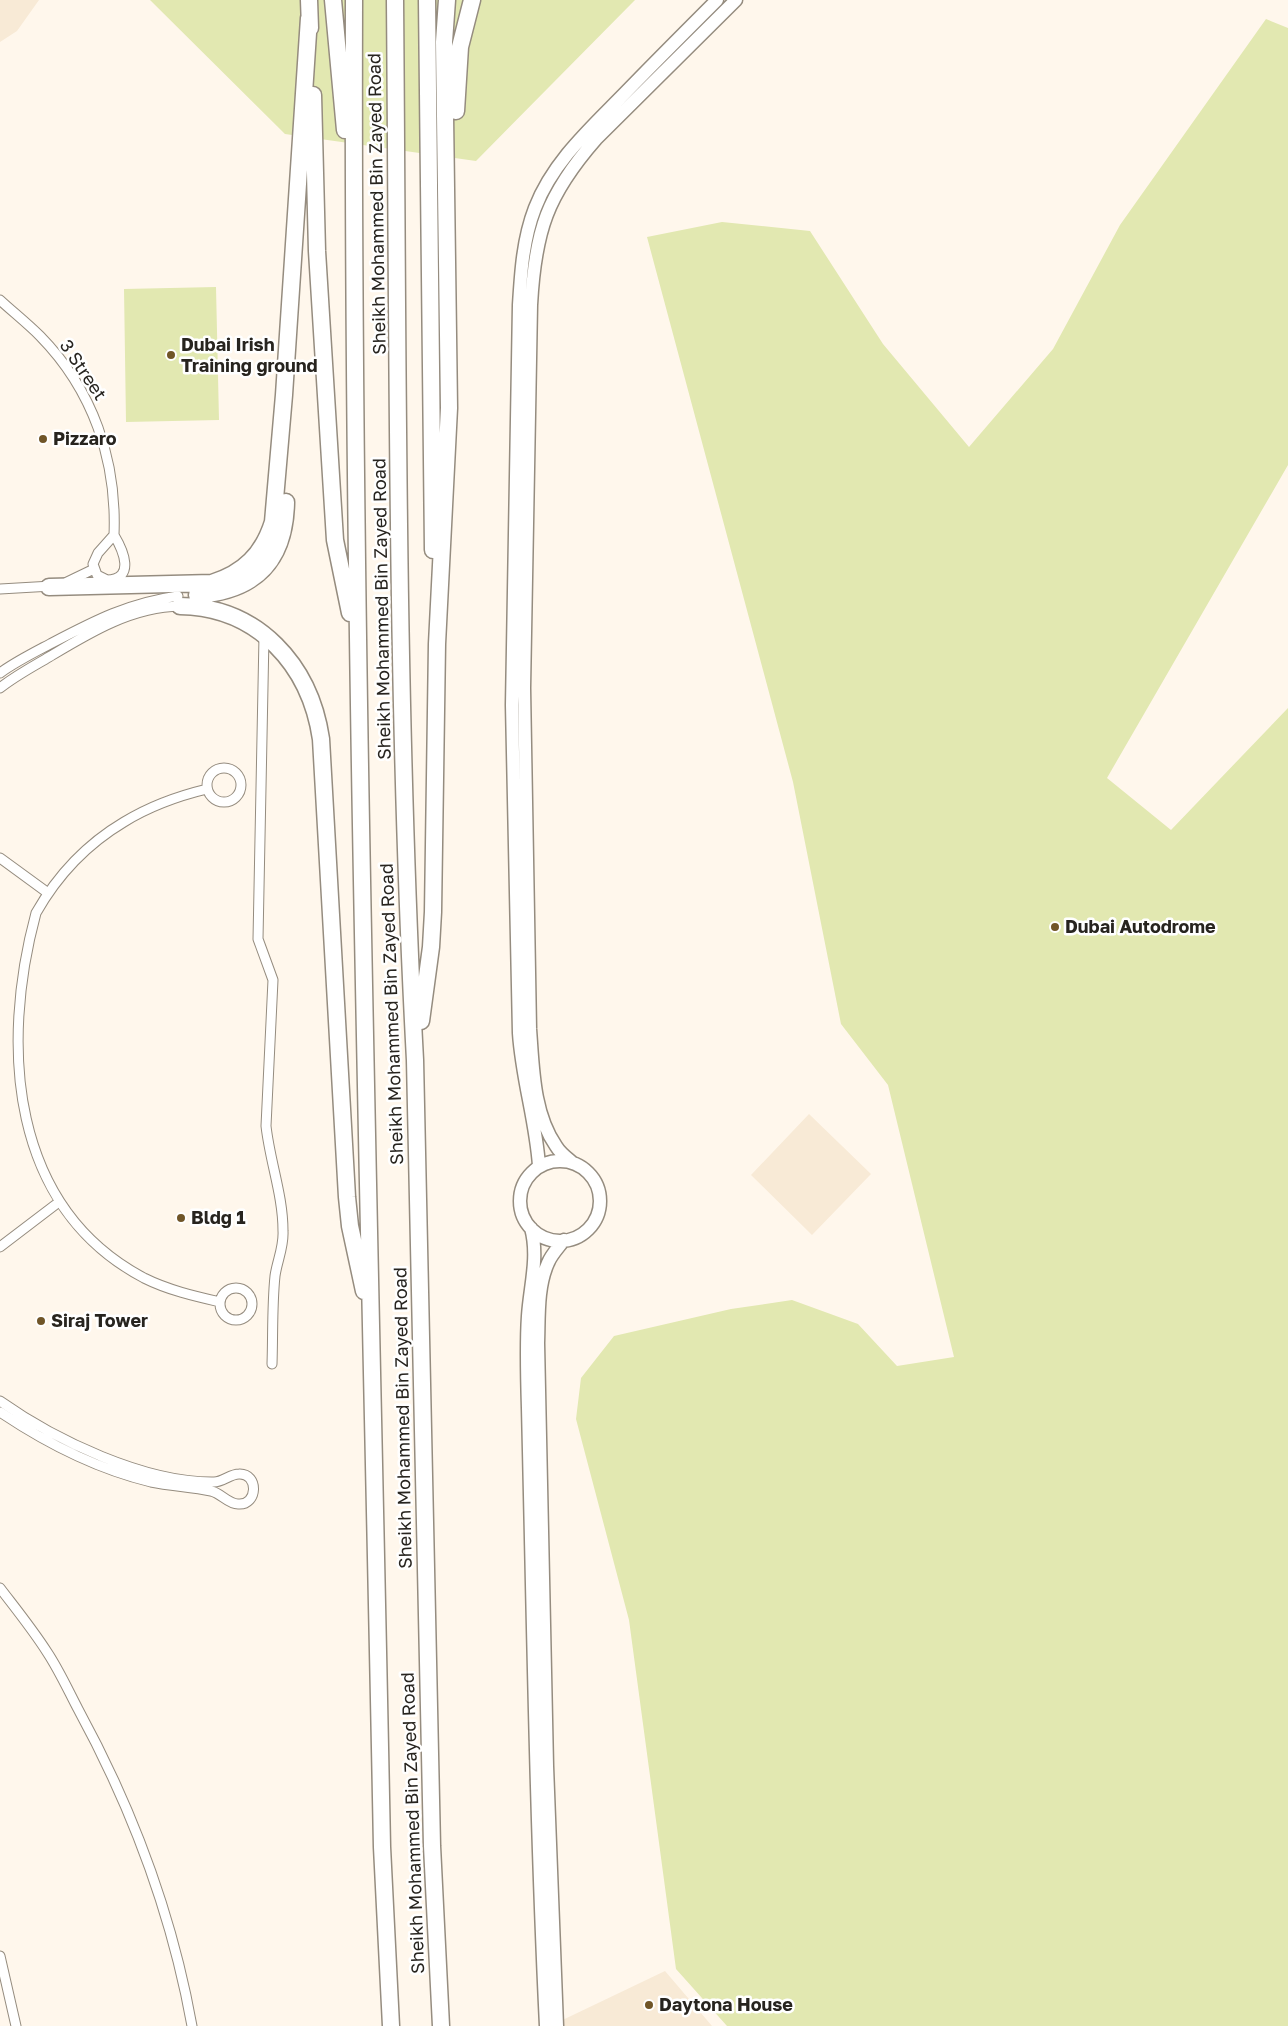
<svg xmlns="http://www.w3.org/2000/svg" width="1288" height="2026" viewBox="0 0 1288 2026" font-family="'Golos Text',sans-serif">
  <style>
    .built { fill: #f8ead6 }
    .green { fill: #e2e8b1 }
    .lines { fill: none; stroke-linecap: round; stroke-linejoin: round }
    .street-casing { stroke: #958c7f; stroke-width: 11 }
    .secondary-casing { stroke: #958c7f; stroke-width: 15 }
    .highway-casing { stroke: #958c7f; stroke-width: 19 }
    .street { stroke: #fff; stroke-width: 9 }
    .secondary { stroke: #fff; stroke-width: 12 }
    .highway { stroke: #fff; stroke-width: 16 }
    .poi-dot { fill: #705527; stroke: #fff; stroke-width: 2 }
    .labels { text-anchor: middle; stroke-width: 5; stroke-linejoin: round; paint-order: stroke }
    .street-label { font-size: 18px; fill: #27241f; stroke: #fff }
    .poi-label { font-size: 18px; font-weight: bold; fill: #27241f; stroke: #fff; text-anchor: start }
  </style>
  <rect width="100%" height="100%" fill="#fff7ec"/>
  <path class="built" d="M0 0H39L17 31 0 42Z
    M809 1114 871 1174 812 1235 751 1175Z
    M665 1971 712 2026H550Z"/>
  <path class="green" d="M150 0H635L476 161 285 134Z
    M1266 19 1288 28V465L1107 778 1171 830 1288 708V2026H727L676 1969 629 1620 576 1419 581 1378 614 1336 731 1309 792 1300 858 1324 897 1366 954 1357 888 1085 841 1024 793 782 647 237 722 222 810 231 883 344 969 447 1053 349 1120 225Z
    M216 287 219 420 126 422 124 289Z"/>
  <g class="lines">
    <defs>
      <path id="street" d="M0 300C13 312 27 323 40 336 93 390 117 460 114 535
        M114 535C123 550 136 579 107 580L97 575 93 564 98 553Z
        M67 582 94 569
        M0 589 52 586
        M264 636 258 939 273 980 266 1126C270 1162 283 1195 283 1231 284 1247 277 1261 275 1276 272 1305 273 1335 272 1364
        M0 673C15 662 33 653 50 644 94 621 128 603 178 596
        M0 688C15 676 32 667 49 657 89 633 131 607 180 606
        M207 785a17 17 0 1 1 34 0a17 17 0 1 1-34 0Z
        M207 789C178 796 150 806 124 822 87 844 57 876 36 913 0 1046 10 1207 144 1278 168 1290 194 1296 220 1302
        M0 858 48 893
        M0 1247 55 1205
        M220 1304a16 16 0 1 1 32 0a16 16 0 1 1-32 0Z
        M0 1401C55 1440 145 1483 214 1482 223 1482 230 1474 239 1474 259 1473 258 1506 238 1504 228 1504 221 1493 211 1491 191 1487 171 1486 151 1482 97 1469 46 1443 0 1412
        M0 1588C16 1609 33 1630 47 1652 59 1670 68 1690 78 1709 132 1808 172 1915 192 2026
        M0 1956 16 2026"/>
      <path id="secondary" d="M520 1201a40 40 0 1 1 80 0a40 40 0 1 1-80 0Z
        M573 1163C567 1158 560 1153 556 1146 533 1113 533 1067 530 1029L524 688 531 305C535 231 547 195 596 139L736 0
        M539 1166C536 1121 522 1079 519 1033L512 705 519 305C521 272 523 239 535 208 553 161 592 127 626 92 656 61 686 31 717 0
        M531 1228C539 1257 530 1286 528 1316 526 1346 527 1377 528 1408 533 1614 536 1820 546 2026
        M557 2026 547 1766 538 1343C539 1318 537 1287 548 1263 551 1255 558 1248 564 1240"/>
      <path id="highway" d="M309 0 310 28
        M333 0 345 130
        M354 0C352 616 370 1231 382 1847L391 2026
        M395 0C398 353 396 707 415 1060L432 1846 441 2026
        M427 0 433 550
        M313 95 317 251 335 540 350 613
        M456 111 460 47 472 0
        M49 587 212 583C244 573 263 554 273 522L284 395 309 18
        M197 595C255 591 285 561 286 502
        M180 606C258 607 310 665 321 739L347 1197 350 1226 364 1291
        M421 1021 431 947 433 912 437 644 449 408 444 42 447 0"/>
    </defs>
    <use href="#street" class="street-casing"/>
    <use href="#secondary" class="secondary-casing"/>
    <use href="#highway" class="highway-casing"/>
    <use href="#street" class="street"/>
    <use href="#secondary" class="secondary"/>
    <use href="#highway" class="highway"/>
  </g>
  <g class="poi-dot">
    <circle cx="171" cy="355" r="5"/>
    <circle cx="43" cy="439" r="5"/>
    <circle cx="1055" cy="927" r="5"/>
    <circle cx="181" cy="1218" r="5"/>
    <circle cx="41" cy="1321" r="5"/>
    <circle cx="649" cy="2005" r="5"/>
  </g>
  <g class="labels">
    <g class="street-label">
      <text transform="translate(377 204) rotate(-91)" y="6">Sheikh Mohammed Bin Zayed Road</text>
      <text transform="translate(83 370) rotate(56)" y="6">3 Street</text>
      <text transform="translate(382 609) rotate(-91)" y="6">Sheikh Mohammed Bin Zayed Road</text>
      <text transform="translate(392 1014) rotate(-92)" y="6">Sheikh Mohammed Bin Zayed Road</text>
      <text transform="translate(403 1418) rotate(-91)" y="6">Sheikh Mohammed Bin Zayed Road</text>
      <text transform="translate(413 1823) rotate(-92)" y="6">Sheikh Mohammed Bin Zayed Road</text>
    </g>
    <g class="poi-label">
      <text x="181" y="351">Dubai Irish<tspan x="181" dy="21">Training ground</tspan></text>
      <text x="53" y="445">Pizzaro</text>
      <text x="1065" y="933">Dubai Autodrome</text>
      <text x="191" y="1224">Bldg 1</text>
      <text x="51" y="1327">Siraj Tower</text>
      <text x="659" y="2011">Daytona House</text>
    </g>
  </g>
</svg>
